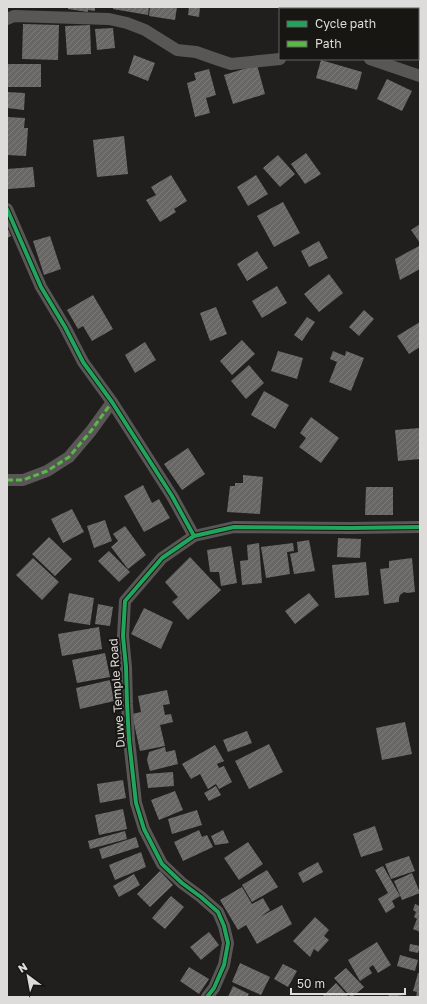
<svg xmlns="http://www.w3.org/2000/svg" width="427" height="1004" viewBox="0 0 427 1004" font-family="'Golos Text',sans-serif">
  <style>
    .building { fill: url(#building-hatch) }
    .lines { fill: none; stroke-linecap: round; stroke-linejoin: round }
    .street { stroke: #585755; stroke-width: 12 }
    .quiet { stroke: #58b947; stroke-width: 3; stroke-dasharray: 6 3; stroke-linecap: butt }
    .cycleway-casing { stroke: #181613; stroke-width: 6 }
    .cycleway { stroke: #20a55d; stroke-width: 4 }
    .labels { text-anchor: middle; stroke-width: 4; stroke-linejoin: round; paint-order: stroke }
    .street-label { font-size: 12px; fill: #dedcda; stroke: #181613 }
  </style>
  <defs>
    <pattern id="building-hatch" width="6" height="6" patternUnits="userSpaceOnUse"><rect width="6" height="6" fill="#686765"/><path d="M-1 1l2-2M0 6l6-6M5 7l2-2" fill="none" stroke="#7d7c7a"/></pattern>
  </defs>
  <rect width="100%" height="100%" fill="#211f1d"/>
  <path class="building" d="M68 7H95V11L88 10V12L68 9Z
    M113 7H149L148 15 113 9Z
    M150 7H177L175 20 149 16Z
    M189 7H200L199 17 188 15Z
    M23 24 59 25 58 60 22 59Z
    M90 25 91 54 67 55 65 26Z
    M113 28 115 48 97 50 95 29Z
    M134 55 155 63 148 81 128 73Z
    M321 60 362 72 357 90 316 78Z
    M7 64H41V87H7Z
    M257 65 265 94 233 104 224 75Z
    M209 69 216 95 206 98 210 113 195 117 187 83 196 80 194 73Z
    M387 79 412 91 402 111 377 99Z
    M7 92 25 93 24 110 7 108Z
    M7 117 25 118 24 128H28L26 156 7 155Z
    M124 136 128 174 97 177 93 140Z
    M306 153 321 174 305 184 291 164Z
    M278 155 295 174 280 187 263 168Z
    M33 167 35 187 8 189 7 169Z
    M171 175 187 201 174 209 176 212 160 222 146 200 156 195 151 187Z
    M256 175 268 194 248 206 237 187Z
    M283 202 300 233 274 247 257 216Z
    M420 224V243L411 230Z
    M7 227 11 236 7 238Z
    M50 236 61 269 44 275 33 241Z
    M319 241 328 258 309 267 301 251Z
    M419 246 420 248V269L400 280 395 259Z
    M257 251 268 268 247 281 237 264Z
    M329 274 343 293 319 312 304 294Z
    M277 286 287 303 262 318 252 301Z
    M93 295 113 329 92 341 83 326 78 329 67 310Z
    M216 307 227 334 210 341 200 313Z
    M364 310 374 319 359 336 349 327Z
    M307 317 315 322 302 341 294 335Z
    M420 322V347L409 354 397 336Z
    M242 340 255 354 232 375 220 361Z
    M145 342 156 360 135 373 125 355Z
    M278 351 303 358 297 379 271 371Z
    M333 351 345 356 346 351 364 358 351 391 329 382 337 362 330 359Z
    M249 365 264 383 246 399 231 381Z
    M264 391 289 405 275 429 251 415Z
    M311 417 339 438 321 463 299 447 306 438 300 433Z
    M420 428V459L398 461 395 430Z
    M188 448 205 474 182 490 164 464Z
    M243 475 263 477 260 514 227 512 230 486H235V483H243Z
    M143 485 152 503 159 499 170 518 144 532 124 496Z
    M366 487H393V515H365Z
    M72 509 84 532 63 543 51 519Z
    M105 520 112 541 94 548 87 526Z
    M125 526 146 555 128 569 111 547 118 541 113 534Z
    M49 537 72 559 55 576 32 554Z
    M338 538 361 539 360 558 337 557Z
    M309 540 315 571 294 574 290 554 298 552 297 542Z
    M259 543 262 583 242 585 240 561 248 560 247 545Z
    M293 543 294 551 287 552 290 574 266 578 261 547Z
    M231 546 237 583 221 586 219 572H210L207 550Z
    M109 551 130 572 119 582 98 561Z
    M190 557 221 590 188 620 172 602 178 597 165 582Z
    M33 558 59 582 42 600 16 575Z
    M412 558 415 592 407 593 404 592 400 595 399 598V602L384 604 380 569 389 568V561Z
    M366 562 369 595 335 598 332 565Z
    M69 593 94 598 90 625 64 621Z
    M309 593 319 605 295 624 285 611Z
    M98 604 113 607 110 626 95 624Z
    M144 608 173 622 161 649 131 634Z
    M99 627 102 649 62 656 58 634Z
    M105 653 110 677 77 683 72 660Z
    M110 680 114 701 80 709 76 688Z
    M167 690 170 704 163 705 165 715 171 714 173 722 160 725 165 746 140 751 132 714 141 712 138 696Z
    M405 722 412 754 382 760 376 728Z
    M247 731 252 743 228 752 223 740Z
    M269 744 283 772 249 789 235 761Z
    M215 745 224 761 217 764 219 768 224 766 232 782 219 789 216 784 208 789 200 774 191 779 182 764Z
    M165 747 166 752 175 750 178 764 150 771 147 760 149 752Z
    M173 772 174 786 148 788 146 774Z
    M123 780 126 798 100 803 97 784Z
    M216 786 221 795 209 801 204 793Z
    M175 791 183 810 159 820 151 800Z
    M123 809 127 829 99 835 95 815Z
    M197 810 202 825 172 834 168 819Z
    M375 826 383 850 361 857 353 834Z
    M199 830 202 837 207 835 213 847 183 861 174 842Z
    M223 830 229 843 215 845 211 836Z
    M125 831 127 839 90 849 88 841Z
    M136 837 139 847 102 859 99 849Z
    M248 842 263 864 239 880 224 858Z
    M141 852 146 867 115 880 109 865Z
    M409 856 415 871 391 879 385 864Z
    M318 862 323 872 303 883 298 873Z
    M383 866 400 896 392 901 395 907 386 913 378 899 388 893 375 870Z
    M267 870 278 887 252 902 242 885Z
    M160 871 173 885 150 907 137 894Z
    M412 873 420 893 402 900 394 881Z
    M134 874 140 885 119 897 113 886Z
    M242 887 252 904 263 898 270 910 260 917 282 905 292 924 257 944 246 925 238 930 220 900Z
    M171 896 184 907 165 929 152 918Z
    M415 904 420 906V932L413 929 417 919 414 917 416 912 413 910Z
    M315 917 329 930 324 936 329 940 318 952 314 949 310 957 293 941Z
    M209 932 219 945 201 960 190 947Z
    M377 942 391 965 378 973 373 965 369 968 372 973 360 981 348 960Z
    M410 944 420 946 418 953 409 951Z
    M400 955 418 960 415 971 397 966Z
    M240 963 270 977 261 995 232 982Z
    M283 964 297 971 288 987 274 979Z
    M189 967 209 979 199 994 180 981Z
    M346 968 364 987 352 997H351L334 978Z
    M418 973 420 974V997H416L417 992 413 991Z
    M336 983 349 997H322Z
    M233 986 249 994 247 997H228Z
    M389 994 404 996V997H388Z"/>
  <g class="lines">
    <path class="street" d="M7 19 14 16 109 19 127 23 145 30 177 50 196 52 216 59 231 64 280 59
      M370 59 420 76
      M7 209 41 287 65 327 83 362 112 402 172 496 194 536
      M7 480H23L47 471 69 457 91 431 112 402
      M207 997 214 988 224 965 228 943 224 926 218 912 201 897 182 883 162 864 144 829 136 803 129 740 127 704 126 667 123 636 125 601 162 558 194 536 234 527 351 528 420 527"/>
    <path class="quiet" d="M7 480H23L47 471 69 457 91 431 112 402"/>
    <defs>
      <path id="cycleway" d="M7 209 41 287 65 327 83 362 112 402 172 496 194 536
        M207 997 214 988 224 965 228 943 224 926 218 912 201 897 182 883 162 864 144 829 136 803 129 740 127 704 126 667 123 636 125 601 162 558 194 536 234 527 351 528 420 527"/>
    </defs>
    <use href="#cycleway" class="cycleway-casing"/>
    <use href="#cycleway" class="cycleway"/>
  </g>
  <g class="labels">
    <g class="street-label">
      <text transform="translate(117 693) rotate(-94)" y="4">Duwe Temple Road</text>
    </g>
  </g>
  <rect width="427" height="1004" fill="none" stroke="#dedcda" stroke-width="16"/>
  <rect x="279" y="8" width="140" height="52" fill="#181613" stroke="#676563"/>
  <rect x="287" y="21" width="20" height="6" fill="#20a55d" stroke="#676563"/>
  <text x="315" y="28" font-size="12" fill="#dedcda">Cycle path</text>
  <rect x="287" y="41" width="20" height="6" fill="#58b947" stroke="#676563"/>
  <text x="315" y="48" font-size="12" fill="#dedcda">Path</text>
  <g transform="translate(28 976) rotate(328)" stroke="#181613" stroke-width="3" paint-order="stroke">
  <path d="M0-3L7 15L0 10L-7 15Z" fill="#dedcda"/>
  <text y="-6" font-size="11" font-weight="bold" text-anchor="middle" fill="#dedcda">N</text>
  </g>
  <path d="M291 988v6h114v-6" fill="none" stroke="#dedcda" stroke-width="2"/>
  <text x="297" y="988" font-size="12" fill="#dedcda" stroke="#181613" stroke-width="3" paint-order="stroke">50 m</text>
</svg>
